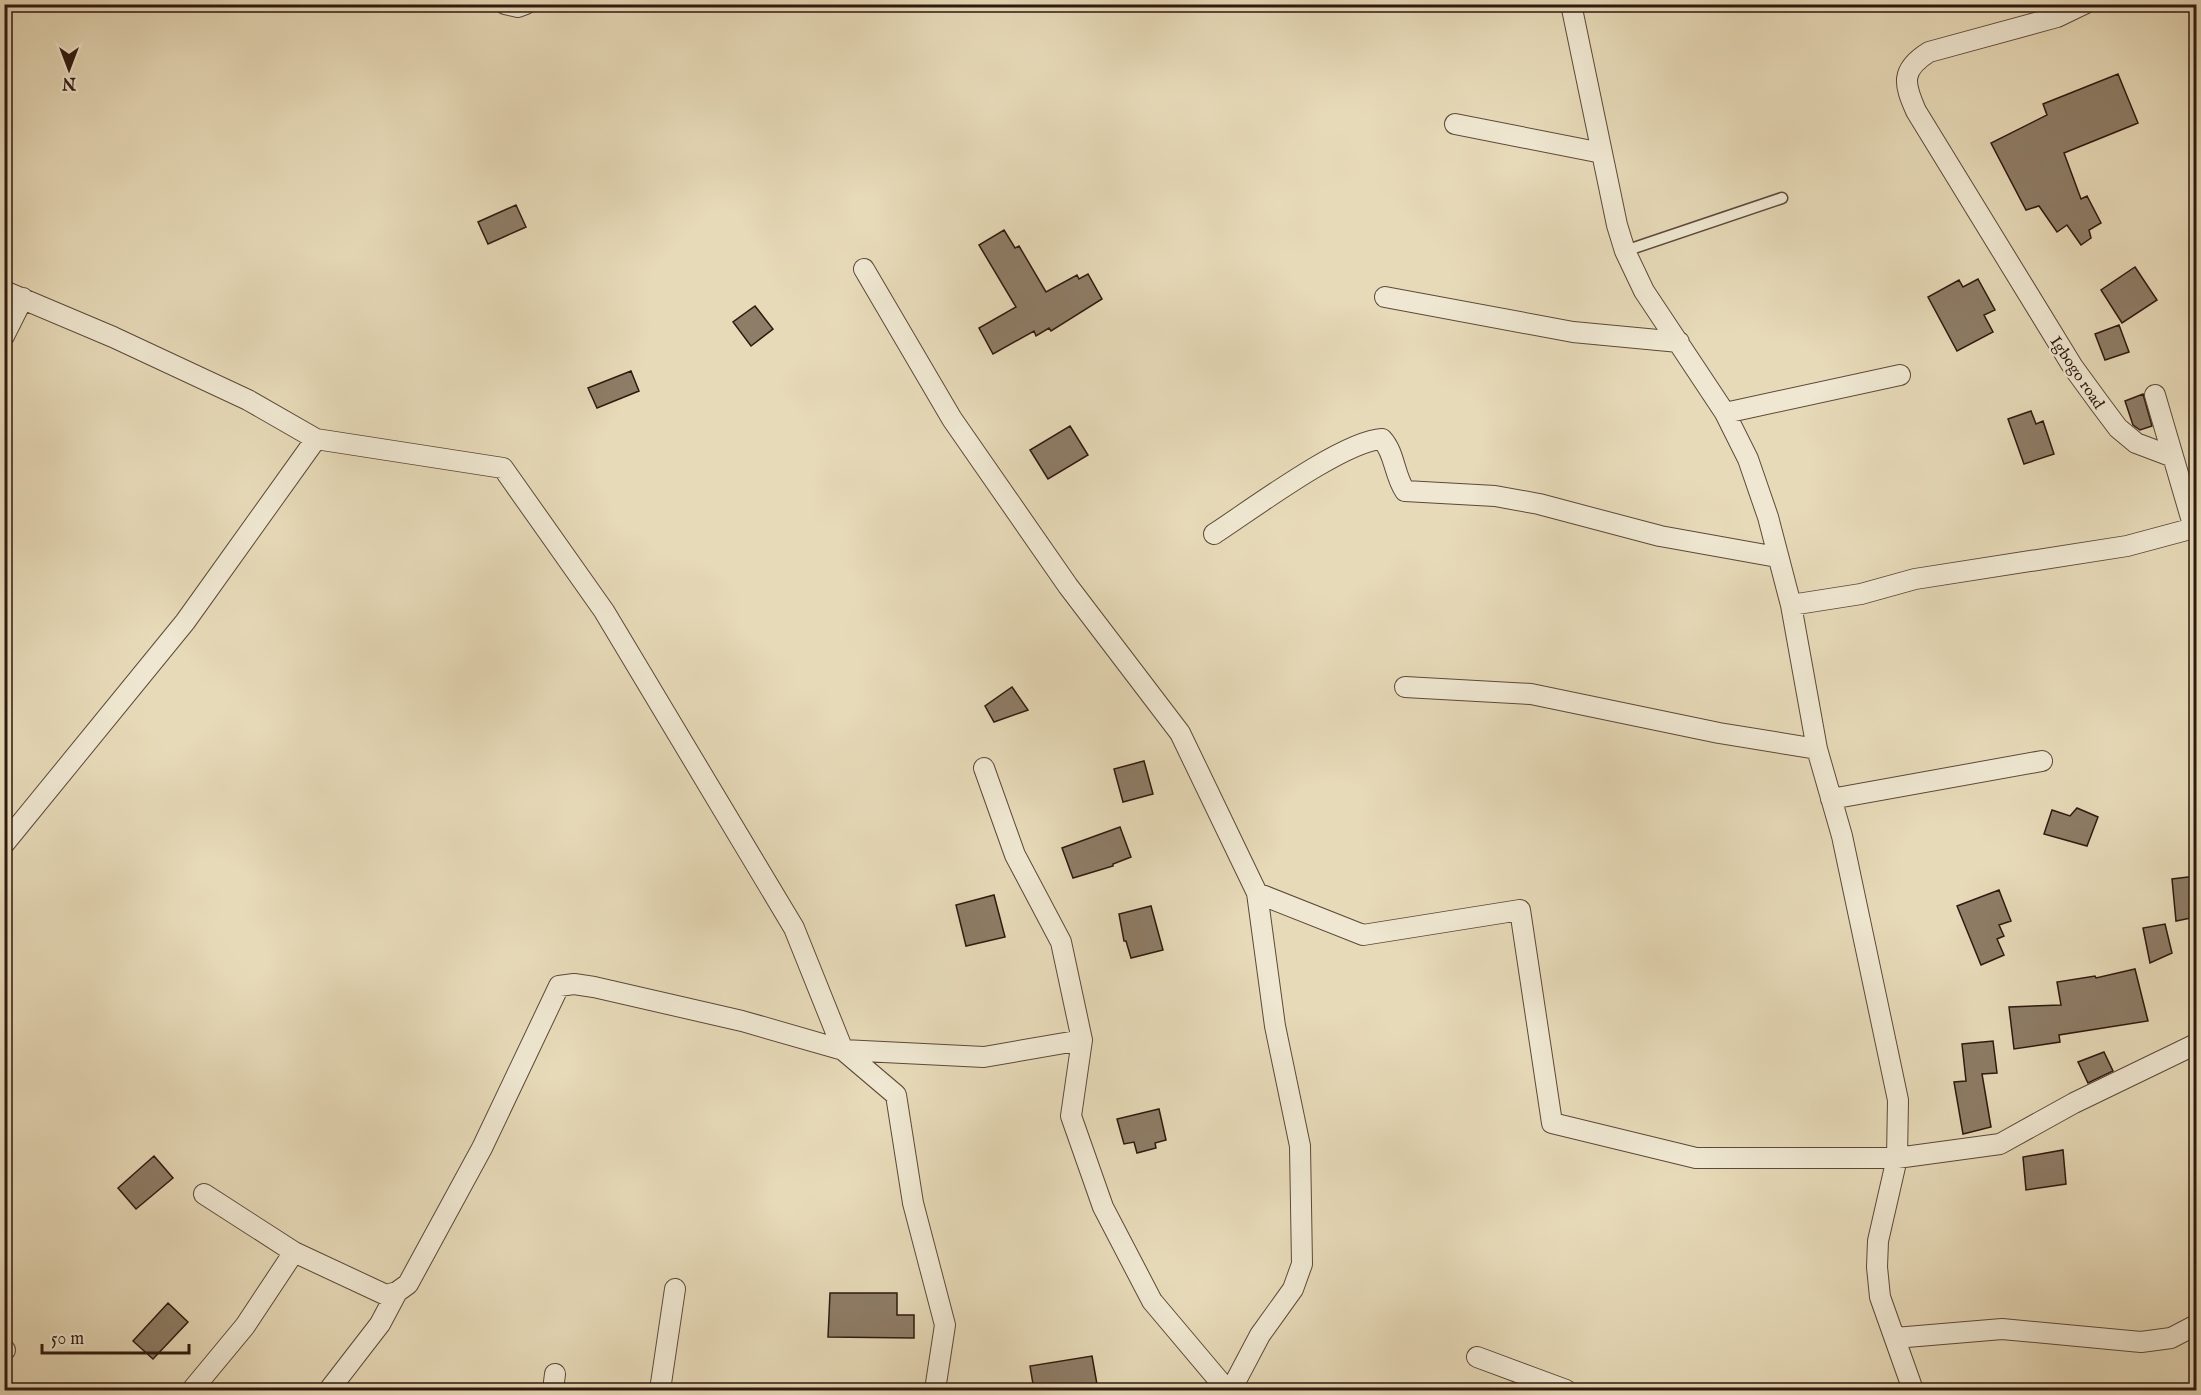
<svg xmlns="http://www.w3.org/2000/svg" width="2201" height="1395" viewBox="0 0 2201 1395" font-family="'IM FELL English',serif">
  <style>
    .building { fill: #8e7d67; stroke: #2e190f; stroke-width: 1.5 }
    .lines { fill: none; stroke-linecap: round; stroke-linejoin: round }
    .service-casing { stroke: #5c4939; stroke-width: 13 }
    .minor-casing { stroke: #5c4939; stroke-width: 22 }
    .service { stroke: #efe7d1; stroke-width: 10 }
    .minor { stroke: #efe7d1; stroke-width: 20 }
    .labels { text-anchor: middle; stroke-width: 4.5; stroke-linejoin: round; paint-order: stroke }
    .street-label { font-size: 16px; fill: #2e190f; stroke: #efe7d1 }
  </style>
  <rect width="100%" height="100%" fill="#e7dab8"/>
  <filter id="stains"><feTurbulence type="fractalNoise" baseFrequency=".00333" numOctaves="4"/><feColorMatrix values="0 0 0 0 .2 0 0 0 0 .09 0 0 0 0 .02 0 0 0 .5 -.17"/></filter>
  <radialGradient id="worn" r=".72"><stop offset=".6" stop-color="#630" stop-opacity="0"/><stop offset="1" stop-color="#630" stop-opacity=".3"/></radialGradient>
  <path class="building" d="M2118 74 2138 123 2064 153 2081 199 2087 196 2101 223 2089 230 2091 238 2081 245 2067 225 2057 232 2039 206 2026 210 1991 143 2047 115 2043 104Z
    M516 205 526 227 488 244 478 222Z
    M1004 230 1015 248 1019 246 1046 292 1077 275 1079 279 1088 274 1102 299 1051 331 1049 328 1036 336 1034 331 993 354 979 328 1016 307 979 245Z
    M2135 267 2157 300 2122 323 2101 290Z
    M1978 279 1995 310 1984 315 1993 332 1957 351 1928 297 1959 280 1963 287Z
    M755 306 773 329 751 346 733 322Z
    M2119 325 2129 352 2105 360 2095 334Z
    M631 371 639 391 597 408 588 388Z
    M2143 394 2152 426 2140 430 2133 425 2125 401Z
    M2031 411 2036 424 2043 421 2054 454 2024 464 2008 419Z
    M1070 426 1088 455 1048 479 1030 450Z
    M1012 687 1028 710 994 722 985 706Z
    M1144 761 1153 794 1123 802 1114 769Z
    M2077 808 2098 817 2087 846 2044 834 2052 810 2070 816Z
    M1120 827 1131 857 1113 864V866L1073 878 1062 848Z
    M2196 876V917L2176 921 2172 879Z
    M1999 890 2011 921 1999 925 2004 936 1997 939 2004 955 1981 965 1957 906Z
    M994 895 1005 937 966 946 956 905Z
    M1151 906 1163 950 1131 958 1126 941H1124L1119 914Z
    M2165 924 2172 953 2150 963 2143 928Z
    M2135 969 2148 1021 2059 1035 2060 1042 2014 1049 2009 1007 2061 1005 2057 982 2095 976 2096 978Z
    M1993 1041 1997 1073 1982 1074 1991 1127 1963 1134 1954 1082 1966 1081 1962 1044Z
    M2104 1052 2113 1071 2088 1083 2078 1062Z
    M1159 1109 1166 1140 1155 1143 1156 1148 1137 1153 1134 1142 1124 1144 1117 1119Z
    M2063 1150 2066 1184 2026 1190 2023 1157Z
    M154 1156 173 1178 136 1209 118 1188Z
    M830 1293H897V1315H914V1338L828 1337Z
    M168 1303 188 1322 153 1359 133 1341Z
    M1092 1356 1098 1390H1034L1030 1366Z"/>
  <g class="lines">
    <defs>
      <path id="service" d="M1625 251 1782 198"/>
      <path id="minor" d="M505 4 518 7 526 4
        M1571 4 1617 225 1625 251 1644 291 1725 413 1748 459 1768 517 1791 605 1817 749 1842 836 1898 1100 1897 1158 1878 1241 1877 1267 1880 1297 1913 1390
        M2084 4 2057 17 1929 52C1900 70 1904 84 1916 111L2073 367 2100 404 2118 428 2136 443 2173 457
        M1455 124 1602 153
        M864 269 952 419 1068 586 1180 733 1257 893 1275 1026 1300 1146 1302 1264 1293 1289 1260 1335 1231 1390
        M4 291 113 337 248 400 316 439 503 468 604 611 794 928 843 1050 896 1095 913 1203 945 1325 935 1390
        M1385 297 1573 332 1679 342
        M4 336 23 298
        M2155 395 2194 528 2196 527
        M1725 413 1900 375
        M1214 534C1251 510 1343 441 1382 439 1395 453 1394 475 1405 491L1495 496 1539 504 1660 536 1777 557
        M1791 605 1861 594 1915 579 2127 546 2194 528
        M1405 687 1531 694 1719 733 1817 749
        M984 768 1015 855 1061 942 1082 1040 1071 1116 1103 1207 1152 1301 1227 1390
        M1831 799 2042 761
        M4 844 185 622 316 439
        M1257 893 1363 935 1520 910 1552 1123 1696 1158H1897L2000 1144 2074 1103 2196 1044
        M204 1194 294 1252 386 1295 397 1292 408 1284 482 1148 559 986 574 984 594 987 742 1021 843 1050 984 1057 1082 1040
        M1895 1338 2002 1329 2141 1342 2171 1338 2196 1325
        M4 1349 5 1350
        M1477 1357 1566 1390
        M192 1390 245 1326 294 1252
        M329 1390 380 1324 397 1292
        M553 1390 555 1374
        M660 1390 675 1289"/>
    </defs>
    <use href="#service" class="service-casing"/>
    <use href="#minor" class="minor-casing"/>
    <use href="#service" class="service"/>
    <use href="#minor" class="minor"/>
  </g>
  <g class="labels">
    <g class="street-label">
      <text transform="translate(2078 372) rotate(56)" y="6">Igbogo road</text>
    </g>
  </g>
  <rect width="2201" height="1395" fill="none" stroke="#e7dab8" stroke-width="24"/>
  <rect x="6" y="6" width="2189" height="1383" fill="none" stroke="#2e190f" stroke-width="3"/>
  <rect x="12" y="12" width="2177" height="1371" fill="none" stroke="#2e190f" stroke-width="1.5"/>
  <g transform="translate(69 69) rotate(180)" stroke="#efe7d1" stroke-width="4.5" paint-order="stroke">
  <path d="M0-4.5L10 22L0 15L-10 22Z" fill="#2e190f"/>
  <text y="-9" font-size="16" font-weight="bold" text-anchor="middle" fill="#2e190f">N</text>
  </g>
  <path d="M42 1344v9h147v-9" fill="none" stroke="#2e190f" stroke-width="3"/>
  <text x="51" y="1344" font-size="18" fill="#2e190f" stroke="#efe7d1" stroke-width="4.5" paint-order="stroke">50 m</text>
  <rect width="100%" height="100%" filter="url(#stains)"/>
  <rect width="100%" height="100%" fill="url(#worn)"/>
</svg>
